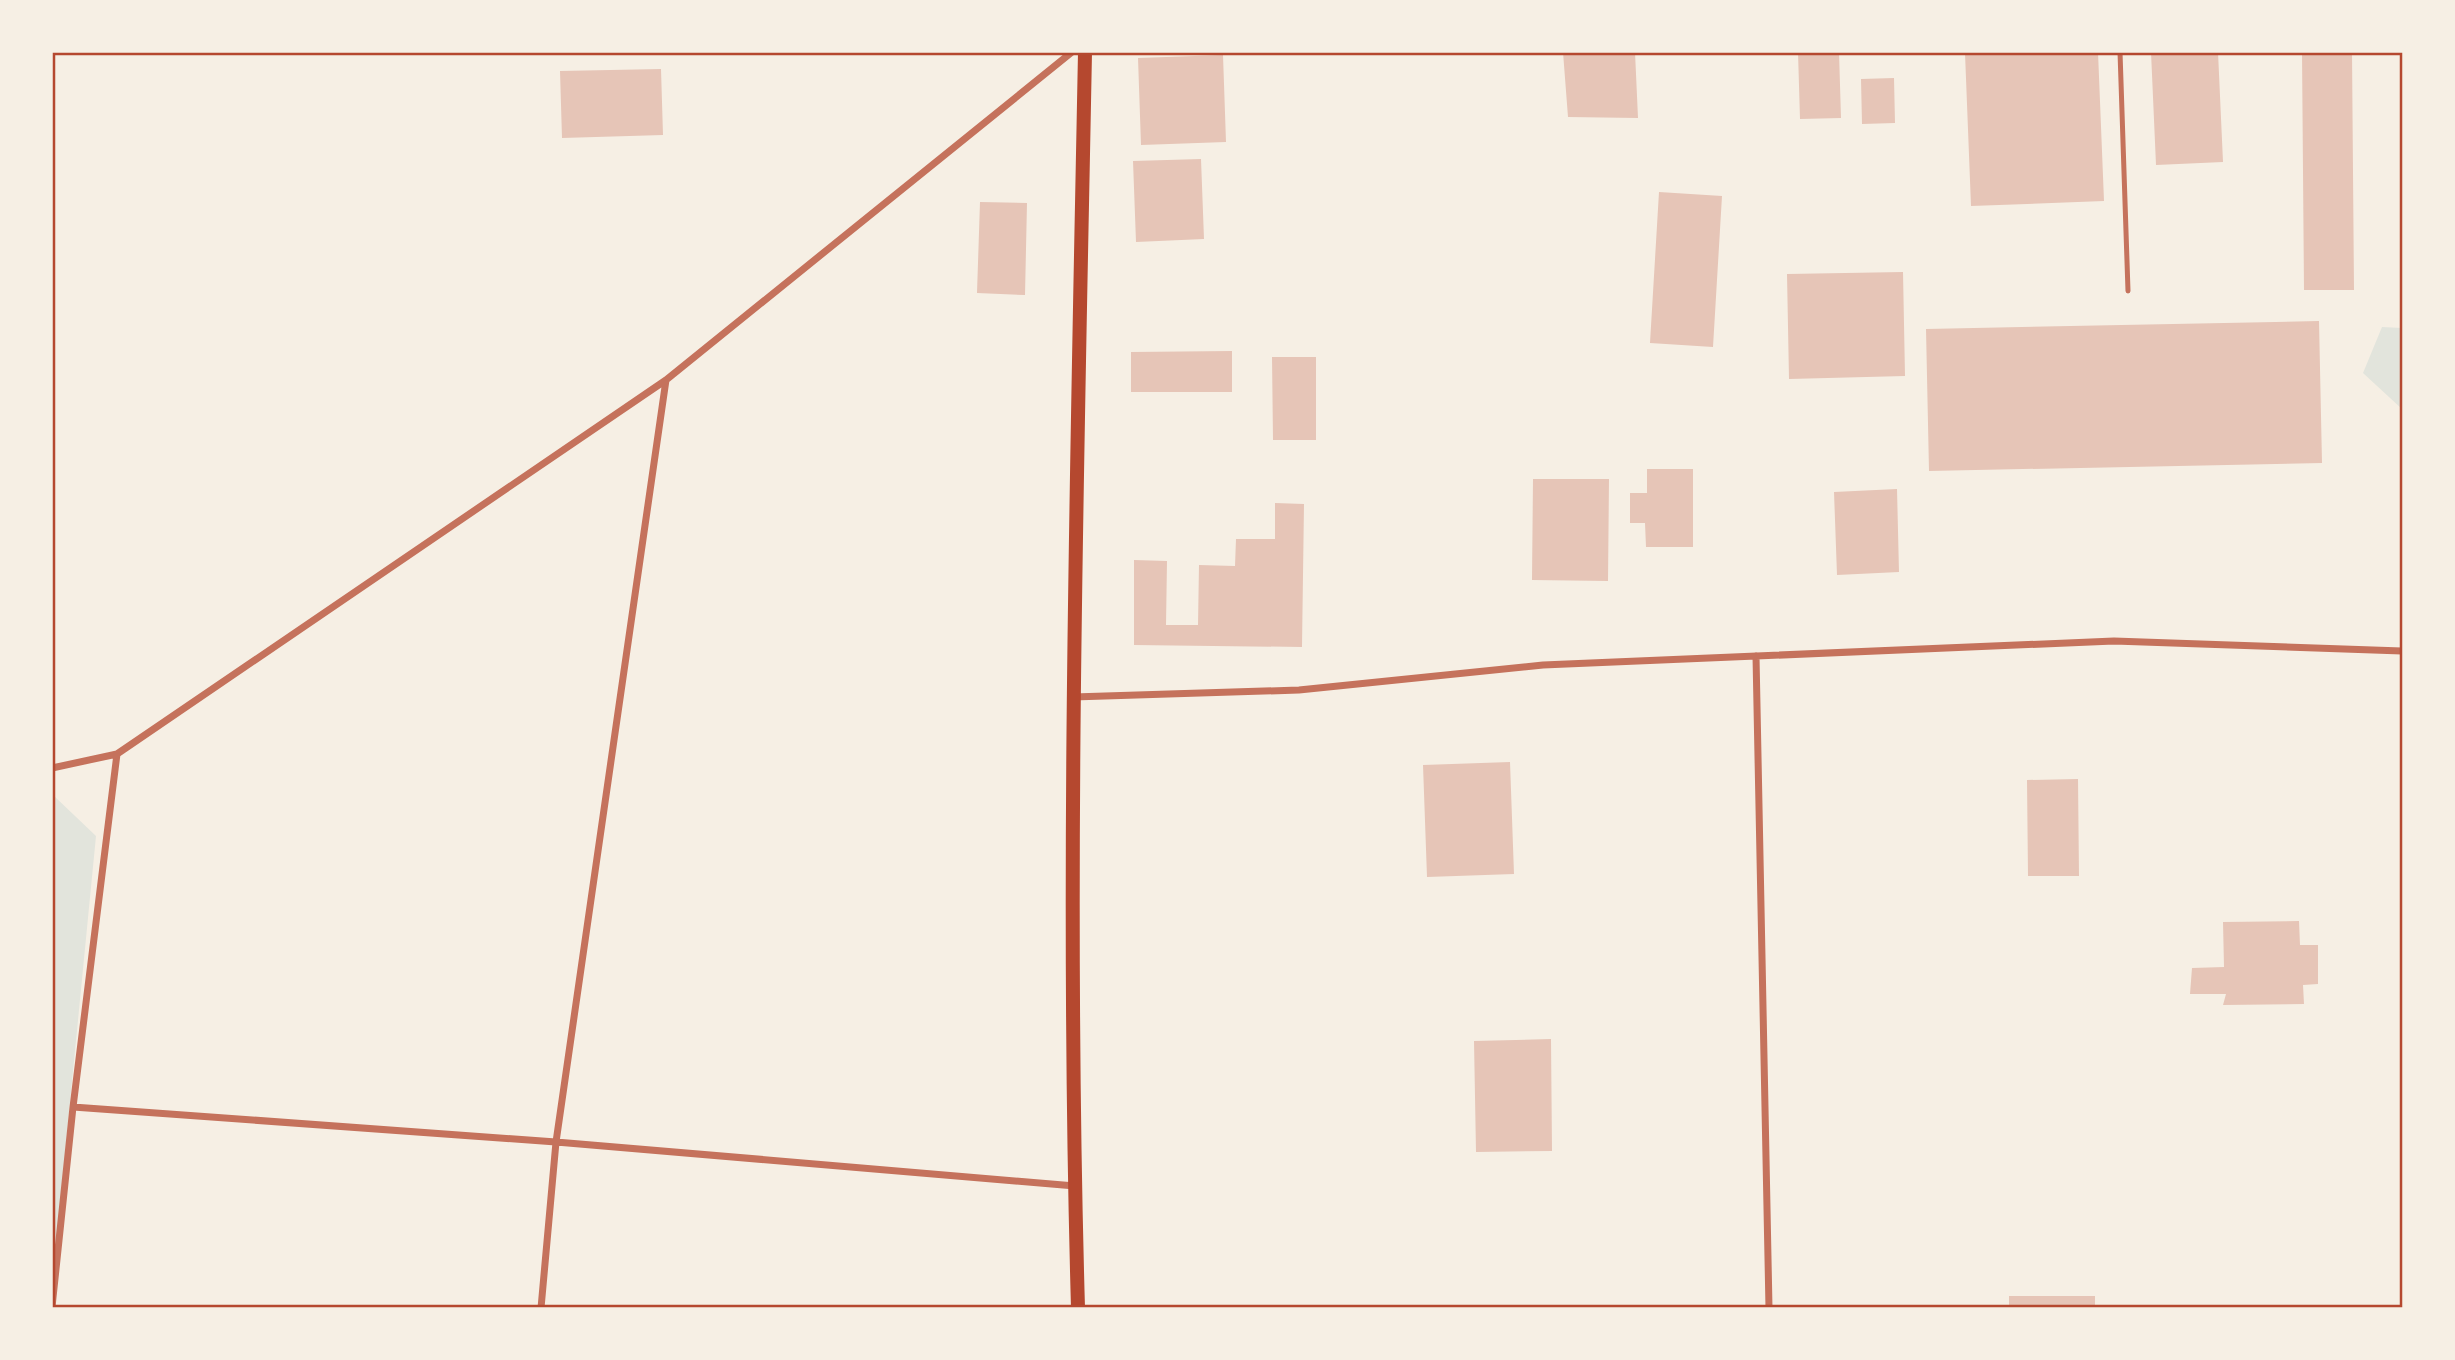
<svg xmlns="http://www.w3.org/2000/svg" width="2455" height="1360" viewBox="0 0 2455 1360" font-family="'Varela Round',sans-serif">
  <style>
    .green { fill: #e2e4dc }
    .building { fill: #e6c5b7 }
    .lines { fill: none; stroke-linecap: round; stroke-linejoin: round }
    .service { stroke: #c5725c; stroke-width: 5 }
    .minor { stroke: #c5725c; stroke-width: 7 }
    .secondary { stroke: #b5482f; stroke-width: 14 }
    .neatline { fill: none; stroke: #b5482f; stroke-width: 2.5 }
  </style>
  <rect width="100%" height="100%" fill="#f6efe4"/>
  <path class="green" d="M2382 327 2402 328V409L2363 373Z
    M53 795 96 836 53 1276Z"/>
  <path class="building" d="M1563 52H1635L1638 118 1568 117Z
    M1798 52H1839L1841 118 1800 119Z
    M1975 52H2098L2104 201 1971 206 1965 53Z
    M2151 52H2218L2223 162 2156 165Z
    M2302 52H2352L2354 290H2304Z
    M1223 55 1226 142 1141 145 1138 58Z
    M661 69 663 135 562 138 560 71Z
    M1894 78 1895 123 1862 124 1861 79Z
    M1201 159 1204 239 1136 242 1133 161Z
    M1659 192 1722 196 1713 347 1650 343Z
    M980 202 1027 203 1025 295 977 293Z
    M1903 272 1905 376 1789 379 1787 274Z
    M2319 321 2322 463 1929 471 1926 329Z
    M1232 351V392H1131V352Z
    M1272 357H1316V440H1273Z
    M1647 469H1693V547H1646L1645 523H1630V493H1647Z
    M1533 479H1609L1608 581 1532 580Z
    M1897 489 1899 572 1837 575 1834 492Z
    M1275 503 1304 504 1302 647 1134 645V560L1167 561 1166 625H1198L1199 565 1235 566 1236 539H1275Z
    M1510 762 1514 874 1427 877 1423 765Z
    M2078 779 2079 876H2028L2027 780Z
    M2299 921 2300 945H2318V984L2303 985 2304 1004 2223 1005 2226 994H2190L2192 968 2224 967 2223 922Z
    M1551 1039 1552 1151 1476 1152 1474 1041Z
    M2009 1296H2095V1308H2009Z"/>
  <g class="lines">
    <path class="service" d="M2120 52 2128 291"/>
    <path class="minor" d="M1756 656 1769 1308
      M1073 697 1299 690 1543 665 2114 641 2402 651
      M52 768 117 754 666 380 1072 52
      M73 1107 556 1142 1075 1186
      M52 1307 73 1107 117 754
      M541 1308 556 1142 666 380"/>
    <path class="secondary" d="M1078 1308C1066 889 1077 471 1085 52"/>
  </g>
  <rect width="2455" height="1360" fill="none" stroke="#f6efe4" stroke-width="108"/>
  <rect x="54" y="54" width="2347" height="1252" class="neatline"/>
</svg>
